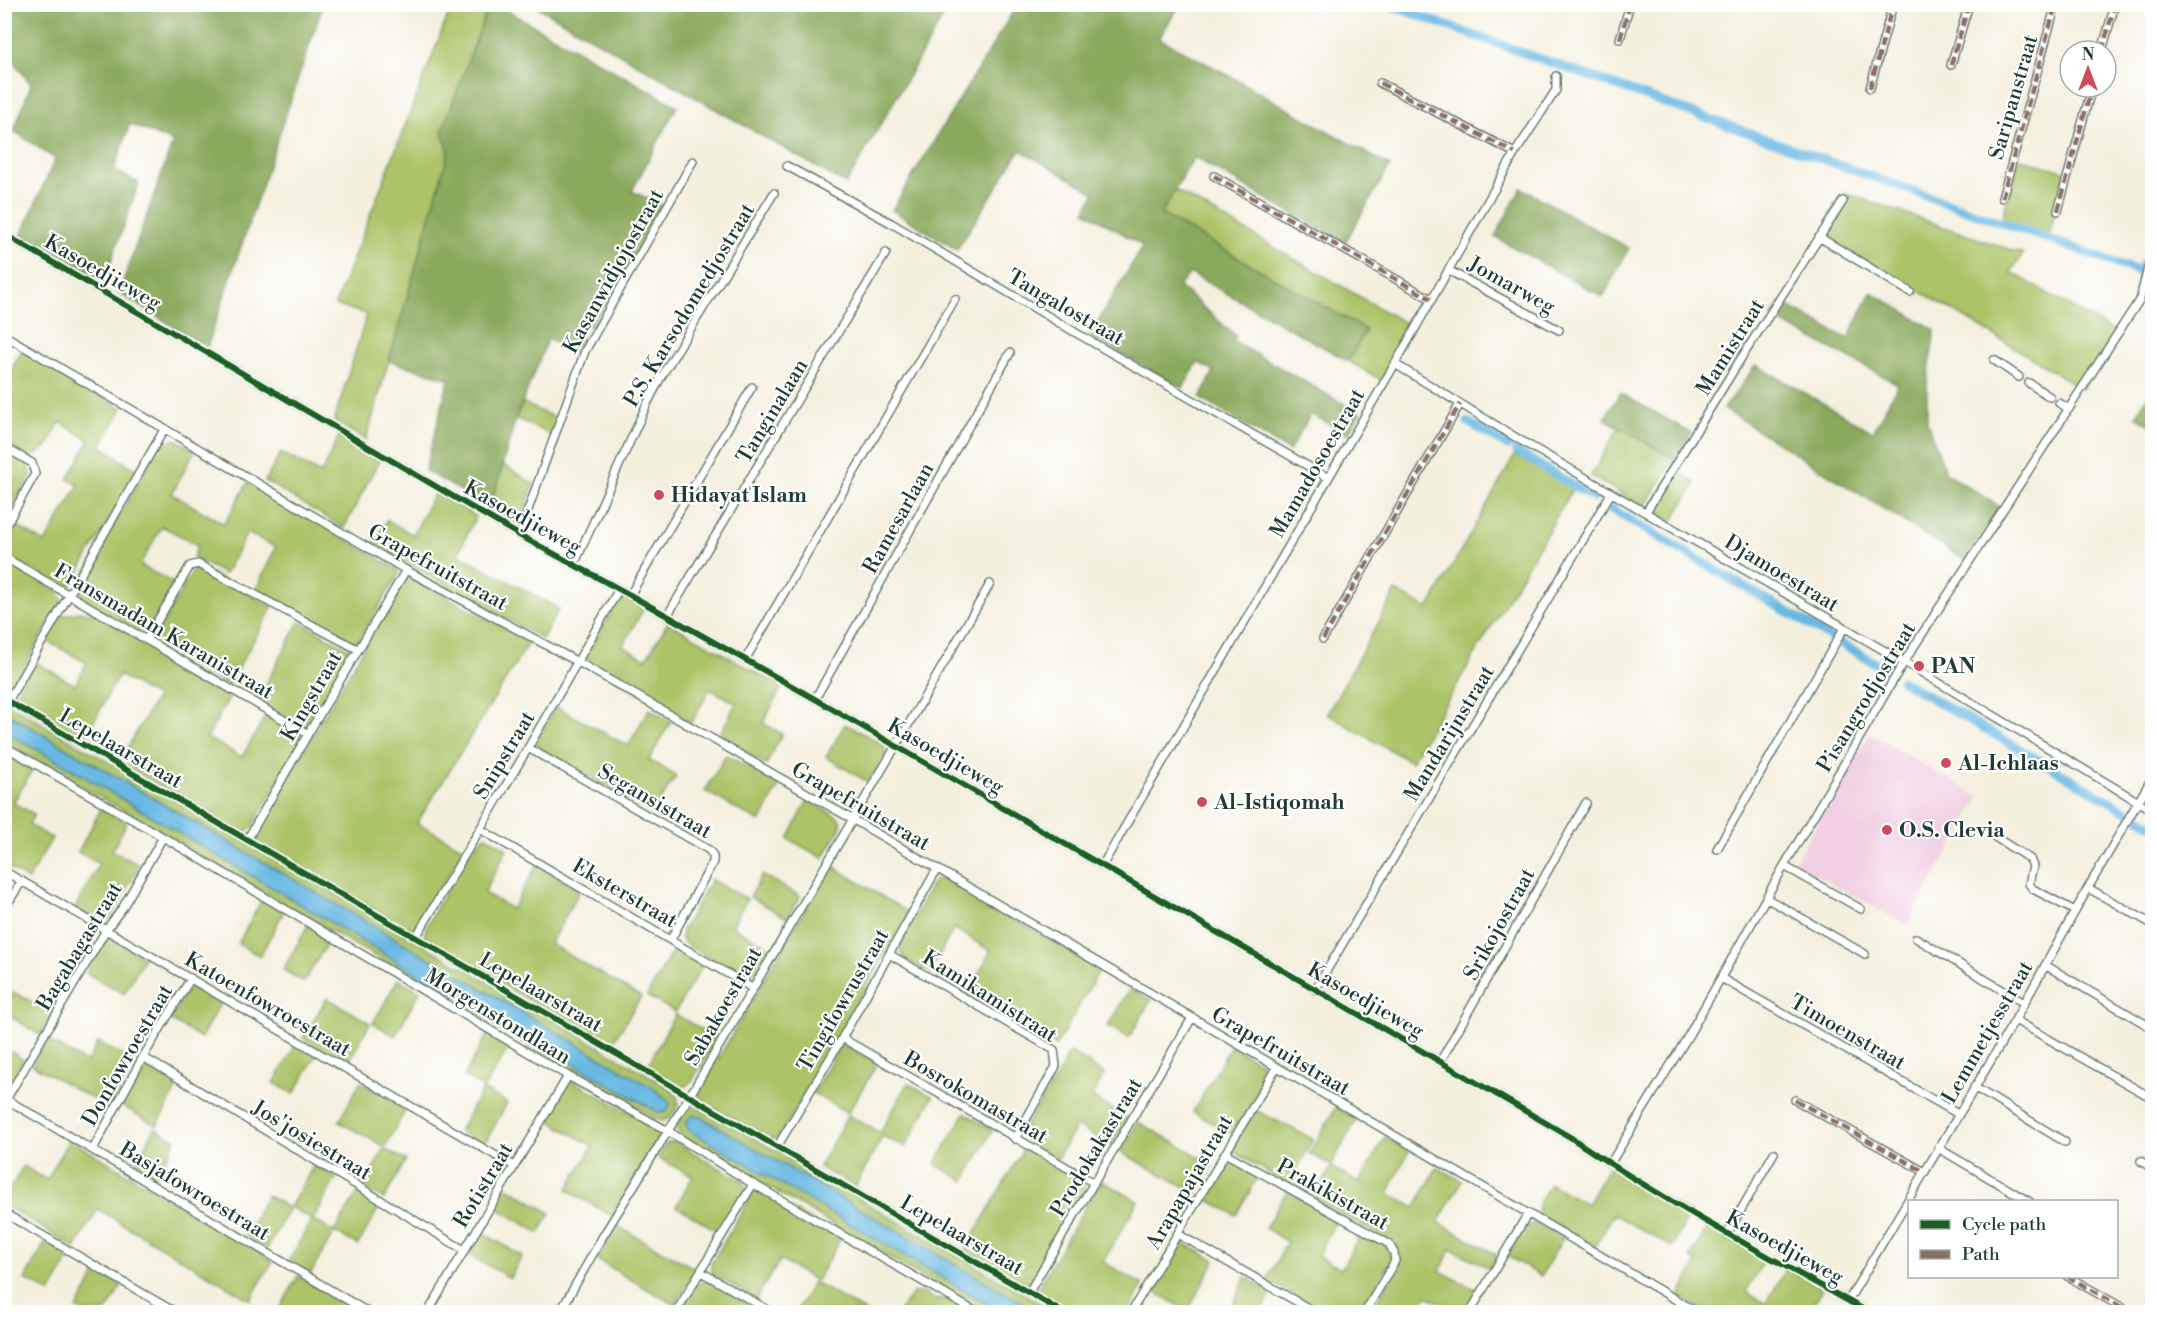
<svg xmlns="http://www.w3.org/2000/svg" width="2157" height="1317" viewBox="0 0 2157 1317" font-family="'Libre Bodoni',serif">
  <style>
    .built { fill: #f1d0e3 }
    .green { fill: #acc368; stroke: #66804e; stroke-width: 1.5 }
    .forest { fill: #89a95c; stroke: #547348; stroke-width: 1.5 }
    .water { fill: #67b8e3; stroke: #437a8c; stroke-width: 1.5 }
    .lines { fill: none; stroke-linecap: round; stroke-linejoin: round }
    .stream { stroke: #67b8e3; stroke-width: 2 }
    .canal { stroke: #67b8e3; stroke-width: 9 }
    .street-casing { stroke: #6a7c70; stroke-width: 10 }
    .street { stroke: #fff; stroke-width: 7 }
    .quiet { stroke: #8d6e63; stroke-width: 4.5; stroke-dasharray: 9 4.5; stroke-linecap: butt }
    .cycleway-casing { stroke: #fff; stroke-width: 10 }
    .cycleway { stroke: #1b5e20; stroke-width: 6 }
    .poi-dot { fill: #d1495b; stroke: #fff; stroke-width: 2 }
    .labels { text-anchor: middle; stroke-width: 4.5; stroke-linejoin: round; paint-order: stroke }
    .street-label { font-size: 21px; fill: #1f3d34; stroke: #fff }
    .poi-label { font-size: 21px; font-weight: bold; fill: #1f3d34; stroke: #fff; text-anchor: start }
  </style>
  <rect width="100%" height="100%" fill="#fff"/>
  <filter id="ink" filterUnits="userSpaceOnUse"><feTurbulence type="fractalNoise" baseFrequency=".0167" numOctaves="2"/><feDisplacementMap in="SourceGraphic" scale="12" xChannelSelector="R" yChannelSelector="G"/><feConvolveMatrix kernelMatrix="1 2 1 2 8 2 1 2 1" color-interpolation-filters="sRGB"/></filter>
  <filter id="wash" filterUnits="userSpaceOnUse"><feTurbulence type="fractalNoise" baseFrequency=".008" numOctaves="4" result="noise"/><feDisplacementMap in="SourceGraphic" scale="24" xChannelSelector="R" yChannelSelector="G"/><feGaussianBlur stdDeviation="1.35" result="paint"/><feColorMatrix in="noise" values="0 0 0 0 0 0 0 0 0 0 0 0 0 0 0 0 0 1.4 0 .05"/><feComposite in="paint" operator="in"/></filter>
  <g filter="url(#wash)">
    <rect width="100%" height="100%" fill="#f4f0de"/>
    <path class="built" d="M1870 734 1980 797 1907 925 1794 863Z"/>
    <path class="green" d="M452 5H489L442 132 449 151 366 440 334 421 367 314 335 305Z
      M2019 158 2066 172 2049 236 2002 219Z
      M1175 190 1412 327 1381 380 1348 361 1366 330 1161 214Z
      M1845 193 2023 254 2011 272 2118 334 2082 389 1949 308 1823 236 1847 203Z
      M22 350 122 408 101 446 118 457V459L138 470 70 587 63 588 5 554V534L12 523 45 543 79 485 68 479 90 440 60 422 47 446 31 458 5 443V381Z
      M523 403 557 419 551 435 516 418Z
      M1619 427 1675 459 1645 506 1638 504 1591 476Z
      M339 436 380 459 344 528 265 481 281 453 321 474Z
      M169 440H177L195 450 172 494 224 524 248 482 397 569 399 574 357 643 353 644 255 591 276 547 247 533 225 574 193 558 198 545 162 526 140 565 175 584 148 631 138 633 79 598 77 592 78 586 162 441Z
      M5 450C17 457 30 461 31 476L13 507 5 502Z
      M1515 455 1573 489 1411 762 1327 714 1396 591 1428 609Z
      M503 465 534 484 519 525 490 507Z
      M1675 470 1696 483 1672 522 1654 510 1655 502Z
      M435 492 476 516 458 554 559 609 542 639 373 544 387 520 413 535Z
      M5 560 58 591 62 600 11 690 5 693Z
      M199 567 273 606 228 686 156 642 155 637 193 570Z
      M410 577 529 642 417 823 464 848 420 924 415 928 408 929 257 843 256 833 404 579Z
      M626 598 644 608 623 646 646 659 668 622 782 687 763 723 782 734 766 765 719 736 736 703 710 689 691 723 589 663 586 655 617 603Z
      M79 612 94 613 231 694 207 738 242 757 266 715 297 731 301 736 300 742 252 827 246 832H239L119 762 157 697 119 675 83 741 18 703 14 699 16 692 35 662 75 685 87 663 47 641 61 616Z
      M299 623H303L349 649 351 658 312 723 307 727 302 728 256 702Z
      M5 702 667 1086C670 1089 676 1093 677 1097 681 1107 671 1119 662 1121L654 1118 5 742V732L58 761 477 1009 658 1112 664 1113 667 1099 653 1088 5 712Z
      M556 707 628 746 649 709 671 721 649 760 676 776 652 813 541 749 537 744 539 736Z
      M845 724 883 744 886 753 868 782 826 757Z
      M4 749 35 766 13 803 34 814 29 825 52 838 28 880 5 865V819L9 810 5 807Z
      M726 755 780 784 760 822 705 791Z
      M808 800 838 817 841 821V827L823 858 788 839Z
      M101 809 127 822 112 851 140 865 109 920C98 928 85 915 75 908L99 864 78 852Z
      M486 836 507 849 484 893 512 909 537 865 580 890 550 944 641 997 610 1047 428 941 424 937 427 925C439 904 467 847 486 836Z
      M831 865 909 913 781 1134 775 1139 768 1138 701 1100 698 1093Z
      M762 875 800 896 787 918 750 897Z
      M937 879H944L1100 969 1056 1046 967 994 991 951 954 928 930 972C917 965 898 960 899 944L933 882Z
      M711 880 747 899 732 926 770 948C763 959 758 976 744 978L685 944 681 938 682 931Z
      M262 899 284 911 260 956 238 944Z
      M308 925 331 937 304 982 283 970Z
      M109 938H112L144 958 124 994 86 973 106 939Z
      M675 947 704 963 675 1012 647 996Z
      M398 979 420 991 395 1036 373 1023Z
      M196 986 222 1000 201 1038 170 1020 187 990Z
      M1130 988 1151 1000 1129 1038 1108 1026Z
      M13 992 53 1013 40 1035 5 1013 4 1008Z
      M327 998 370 1023 347 1065 303 1038Z
      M675 1014 717 1039 692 1081 683 1088 678 1086 647 1067Z
      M489 1032 511 1044 484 1088 464 1076Z
      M47 1040 87 1063 98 1042 134 1062 109 1108 32 1065Z
      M297 1043 317 1054 294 1094 274 1083Z
      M844 1045 878 1062 848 1113 813 1093 839 1047Z
      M1231 1046 1261 1063 1268 1069V1076L1232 1134 1193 1112Z
      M5 1048 24 1060 5 1093Z
      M1071 1052 1104 1074 1092 1097 1128 1119 1112 1145 1076 1126 1057 1159C1044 1152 1023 1146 1023 1129L1063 1067 1064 1059Z
      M146 1066 153 1067 180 1082 157 1126 120 1105 140 1070Z
      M573 1081 657 1128 659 1136 612 1216 567 1190 593 1146 546 1119 568 1083Z
      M360 1082 406 1109 385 1147 339 1122Z
      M908 1083 933 1097 905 1147 883 1136 855 1187 819 1167 848 1115 880 1133Z
      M483 1089 507 1103 484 1145 459 1131Z
      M694 1106 742 1131 1055 1312H1038L699 1116 691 1131 1001 1312H983L682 1137 676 1128C679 1120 685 1109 694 1106Z
      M1336 1107 1357 1119 1331 1165 1309 1154Z
      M1255 1110 1313 1139 1289 1185 1236 1153 1234 1144Z
      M965 1113 993 1130 964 1181 935 1164Z
      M1138 1122 1212 1164 1196 1193 1120 1152Z
      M155 1128 176 1140 153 1183 132 1170Z
      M1385 1137 1409 1151 1388 1193 1415 1208 1437 1167 1462 1181 1438 1222 1497 1255 1490 1268 1451 1249 1440 1271 1477 1290 1464 1312 1426 1296 1417 1312H1399L1378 1300 1392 1276 1399 1256 1393 1243 1314 1199 1331 1167 1359 1183Z
      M69 1139 273 1261 250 1300 98 1209 75 1248 5 1205V1198L23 1166 47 1180Z
      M670 1142H675L744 1182 746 1188 745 1194 721 1233 676 1206 693 1176 658 1158 666 1144Z
      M1024 1148 1078 1179 1085 1185 1086 1189 1031 1282 1021 1285 964 1252Z
      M384 1149 406 1160 384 1199 364 1187Z
      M1232 1159 1260 1174 1236 1215 1204 1198 1224 1161Z
      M314 1165 336 1178 313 1220 334 1232 359 1191 381 1204 358 1245 334 1232 310 1275 288 1262 312 1220 290 1207Z
      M1609 1166 1690 1214 1672 1247 1614 1214 1595 1247 1540 1216C1534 1206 1545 1194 1550 1184L1587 1204Z
      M1101 1180 1138 1201 1103 1262 1143 1285 1128 1312H1070L1036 1291Z
      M507 1187 551 1213 539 1233 495 1207Z
      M759 1190 841 1238 816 1281 780 1260 756 1299 714 1275 711 1271V1264L753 1193Z
      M1288 1190 1337 1219 1317 1256 1341 1269 1362 1232C1375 1239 1390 1243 1391 1260L1362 1312H1322L1267 1280 1287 1242 1265 1228Z
      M267 1195 289 1208 267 1249 245 1235Z
      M1534 1223 1563 1238 1541 1276 1507 1256 1525 1227Z
      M1709 1225 1766 1257 1746 1292 1766 1304 1786 1268 1823 1288 1809 1312H1781L1777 1310 1776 1312H1706L1679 1296 1697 1263 1690 1258Z
      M617 1226 696 1269 675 1305 597 1260Z
      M478 1230 522 1256 510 1278 464 1252Z
      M46 1241 71 1256 50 1293 25 1279Z
      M1182 1242 1215 1260 1188 1311 1150 1289 1175 1245Z
      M97 1272 122 1285 106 1312H84L77 1309Z
      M298 1276 350 1305 345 1312H278Z
      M1246 1277 1272 1293 1261 1312H1229Z
      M706 1281H711L754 1308 751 1312H679C686 1301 691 1283 706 1281Z
      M813 1282 866 1312H796Z
      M924 1292 935 1300 946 1298 972 1312H899L913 1293Z"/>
    <path class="forest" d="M4 5H323L207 347 119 293 173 142 130 124 114 170 139 183 104 281 21 236 55 159 14 131 31 84 14 62 5 58Z
      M489 5H497L677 106 632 191 663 206 593 328 578 323 573 334 586 339 579 355 548 339 516 418 490 507 425 471 449 379 389 361 449 151 442 132Z
      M534 5H950L846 184Z
      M1017 5H1180L1159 38 1237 80 1390 166 1344 244 1194 157 1161 214 1366 330 1348 361 1190 273 1179 286 1236 336 1233 341 1360 413 1348 434 1311 414 1289 451 1200 398 1214 371 1198 362 1183 388 1089 336 1143 246 1085 211 1095 193 1020 150 957 250 892 210Z
      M1521 188 1629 248 1603 297 1495 237Z
      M1871 292 1935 330 1927 385V422L1946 473 2000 507 1965 560 1724 409 1756 365 1873 432 1898 384 1771 317 1781 302 1848 339Z
      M2152 389V426L2136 416Z
      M1620 393 1691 433 1675 459 1605 419Z"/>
    <path class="water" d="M4 712 653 1088 670 1103 668 1111 658 1112 477 1009 58 761 5 732Z
      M693 1115 699 1116 1038 1312H1001L690 1131 686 1126V1122Z"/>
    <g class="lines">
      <path class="stream" d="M2137 271 2140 261"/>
      <path class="canal" d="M1386 4 2152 276
        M1468 422 1508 446
        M1516 451 1594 498
        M1611 509 1887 670
        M1902 681 2127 811
        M2138 817 2152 825"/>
    </g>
  </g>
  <g filter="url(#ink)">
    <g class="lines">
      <defs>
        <path id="street" d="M1620 39 1630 4
          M2102 51 2115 4
          M1951 65 1969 4
          M1380 83 1515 153
          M1870 88 1893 4
          M787 166 891 223 1078 334 1327 477
          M1214 176 1431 299
          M2002 198 2056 4
          M2058 211 2092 87
          M4 234 519 535 630 595 815 699 1570 1137C1665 1202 1768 1256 1868 1312
          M1819 237 1910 292
          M1448 270 1559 330
          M4 335 406 570 578 662 852 819 1697 1312
          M1994 360 2019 377
          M1395 364 1520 440 1904 662 2152 810
          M2029 383 2050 397
          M2059 403 2069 409
          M4 447 32 463 35 474 4 529
          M1646 512 1740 360 1843 201
          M519 535 585 351 693 161
          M4 557 308 734
          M574 565 646 406 661 377 774 193
          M630 595 752 387
          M667 616 886 253
          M1323 639 1460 404
          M146 640 190 566 198 564 357 649
          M745 660 955 299
          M4 699 1062 1312
          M815 699 1010 353
          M8 701 165 428
          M4 746 163 837 568 1076 668 1131 753 1184 976 1312
          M528 748 709 850 713 856V862L671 939
          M480 829 752 988
          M1995 837 2030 859 2033 866 2029 884 2033 889 2075 911
          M247 840 308 734 406 570
          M1717 849 1844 628
          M1102 866 1395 364 1515 153 1556 90V76
          M1784 866 1861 909
          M4 871 514 1166
          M2088 888 2152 924
          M1766 898 1865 954
          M4 909 22 881
          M416 937 528 748 619 589
          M1916 938 2024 1003
          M889 954 1054 1050 1056 1066 1015 1139
          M2045 965 2152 1028
          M1721 978 1958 1114
          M1315 990 1611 493
          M2015 1020 2152 1098
          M842 1038 1094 1183
          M143 1057 464 1250
          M1440 1062 1586 803
          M1974 1087 2065 1142
          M4 1098 368 1312
          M1795 1100 1925 1172
          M4 1103 106 930 123 907 163 837
          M777 1147 842 1038 937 869
          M1938 1148 2030 1202
          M93 1149 143 1057 191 978
          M1225 1153 1389 1244 1394 1253 1395 1261 1365 1312
          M2141 1161 2152 1168
          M1610 1164 1687 1038 1784 866 1904 662 2140 299 2152 252
          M4 1213 175 1312
          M1178 1234 1315 1312
          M1727 1234 1774 1153
          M701 1272 772 1312
          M2067 1276 2130 1312
          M1029 1292 1192 1018
          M1848 1301 2015 1020 2088 888 2152 778
          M428 1312 568 1076
          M560 1312 603 1236 689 1097 896 746 990 584
          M676 1312 753 1184
          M1131 1312 1276 1068
          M1470 1312 1527 1215"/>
      </defs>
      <use href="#street" class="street-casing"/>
      <use href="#street" class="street"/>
      <path class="quiet" d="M1620 39 1630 4
        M2102 51 2115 4
        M1951 65 1969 4
        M1380 83 1515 153
        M1870 88 1893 4
        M1214 176 1431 299
        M2002 198 2056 4
        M2058 211 2092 87
        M1323 639 1460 404
        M1795 1100 1925 1172
        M2067 1276 2130 1312"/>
      <defs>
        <path id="cycleway" d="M4 234 519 535 630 595 815 699 1570 1137C1665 1202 1768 1256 1868 1312
          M4 699 1062 1312"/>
      </defs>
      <use href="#cycleway" class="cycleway-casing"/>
      <use href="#cycleway" class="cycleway"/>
    </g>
  </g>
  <g class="poi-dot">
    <circle cx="659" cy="495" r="6"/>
    <circle cx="1919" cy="666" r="6"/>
    <circle cx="1946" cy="763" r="6"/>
    <circle cx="1202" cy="802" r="6"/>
    <circle cx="1887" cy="830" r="6"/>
  </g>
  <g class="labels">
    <g class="street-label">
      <text transform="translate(2013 97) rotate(-74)" y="7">Saripanstraat</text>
      <text transform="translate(613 271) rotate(-61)" y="7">Kasanwidjojostraat</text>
      <text transform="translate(103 272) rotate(30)" y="7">Kasoedjieweg</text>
      <text transform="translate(1512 285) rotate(29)" y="7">Jomarweg</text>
      <text transform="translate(689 305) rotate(-59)" y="7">P.S. Karsodomedjostraat</text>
      <text transform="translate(1066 307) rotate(30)" y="7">Tangalostraat</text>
      <text transform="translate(1730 347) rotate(-58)" y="7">Mamistraat</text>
      <text transform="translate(772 411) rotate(-59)" y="7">Tanginalaan</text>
      <text transform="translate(1317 463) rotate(-60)" y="7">Mamadosoestraat</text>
      <text transform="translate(523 517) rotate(29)" y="7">Kasoedjieweg</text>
      <text transform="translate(898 518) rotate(-61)" y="7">Ramesarlaan</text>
      <text transform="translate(438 567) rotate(29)" y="7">Grapefruitstraat</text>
      <text transform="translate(1782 573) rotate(31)" y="7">Djamoestraat</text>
      <text transform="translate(164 631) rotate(30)" y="7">Fransmadam Karanistraat</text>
      <text transform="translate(311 696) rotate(-60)" y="7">Kingstraat</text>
      <text transform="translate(1866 697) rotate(-59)" y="7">Pisangrodjostraat</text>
      <text transform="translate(1449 733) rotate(-59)" y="7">Mandarijnstraat</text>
      <text transform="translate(121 748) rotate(30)" y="7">Lepelaarstraat</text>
      <text transform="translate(504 755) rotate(-59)" y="7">Snipstraat</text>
      <text transform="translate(946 756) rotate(30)" y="7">Kasoedjieweg</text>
      <text transform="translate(655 801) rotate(30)" y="7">Segansistraat</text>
      <text transform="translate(861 806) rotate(30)" y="7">Grapefruitstraat</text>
      <text transform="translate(625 893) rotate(30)" y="7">Eksterstraat</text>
      <text transform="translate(1499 924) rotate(-61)" y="7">Srikojostraat</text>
      <text transform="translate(79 946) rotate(-59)" y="7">Bagabagastraat</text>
      <text transform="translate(541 992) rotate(30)" y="7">Lepelaarstraat</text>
      <text transform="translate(990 996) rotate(32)" y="7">Kamikamistraat</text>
      <text transform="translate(843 1000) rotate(-60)" y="7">Tingifowrustraat</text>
      <text transform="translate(1366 1000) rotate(30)" y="7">Kasoedjieweg</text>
      <text transform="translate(268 1004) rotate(30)" y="7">Katoenfowroestraat</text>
      <text transform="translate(723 1006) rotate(-60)" y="7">Sabakoestraat</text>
      <text transform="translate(498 1016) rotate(31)" y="7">Morgenstondlaan</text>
      <text transform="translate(1848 1032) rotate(30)" y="7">Timoenstraat</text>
      <text transform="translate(1987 1032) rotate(-60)" y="7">Lemmetjesstraat</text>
      <text transform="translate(1281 1051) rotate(30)" y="7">Grapefruitstraat</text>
      <text transform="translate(127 1055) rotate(-60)" y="7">Donfowroestraat</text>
      <text transform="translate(976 1097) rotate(30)" y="7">Bosrokomastraat</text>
      <text transform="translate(312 1140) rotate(31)" y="7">Jos'josiestraat</text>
      <text transform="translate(1096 1147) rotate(-59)" y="7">Prodokakastraat</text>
      <text transform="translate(1189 1182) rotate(-60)" y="7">Arapapajastraat</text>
      <text transform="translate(483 1185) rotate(-59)" y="7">Rotistraat</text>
      <text transform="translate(195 1191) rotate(31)" y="7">Basjafowroestraat</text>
      <text transform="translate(1333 1194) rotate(29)" y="7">Prakikistraat</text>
      <text transform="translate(962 1235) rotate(30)" y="7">Lepelaarstraat</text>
      <text transform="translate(1785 1247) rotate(29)" y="7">Kasoedjieweg</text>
    </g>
    <g class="poi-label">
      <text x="671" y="502">Hidayat Islam</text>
      <text x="1931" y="673">PAN</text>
      <text x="1958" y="770">Al-Ichlaas</text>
      <text x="1214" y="809">Al-Istiqomah</text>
      <text x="1899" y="837">O.S. Clevia</text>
    </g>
  </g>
  <rect width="2157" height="1317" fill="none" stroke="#fff" stroke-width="24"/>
  <rect x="1908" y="1200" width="210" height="78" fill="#ffffff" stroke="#a5b1ae" stroke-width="1.5"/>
  <rect x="1920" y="1220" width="30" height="9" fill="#1b5e20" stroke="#a5b1ae" stroke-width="1.5"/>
  <text x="1962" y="1230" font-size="18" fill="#1f3d34">Cycle path</text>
  <rect x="1920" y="1250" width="30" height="9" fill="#8d6e63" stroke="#a5b1ae" stroke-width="1.5"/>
  <text x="1962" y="1260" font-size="18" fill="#1f3d34">Path</text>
  <g transform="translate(2088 69)"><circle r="28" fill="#ffffff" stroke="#a5b1ae" stroke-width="1.5"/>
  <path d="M0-4.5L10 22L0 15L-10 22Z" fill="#d1495b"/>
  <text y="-9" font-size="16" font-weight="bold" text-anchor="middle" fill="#1f3d34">N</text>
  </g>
</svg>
